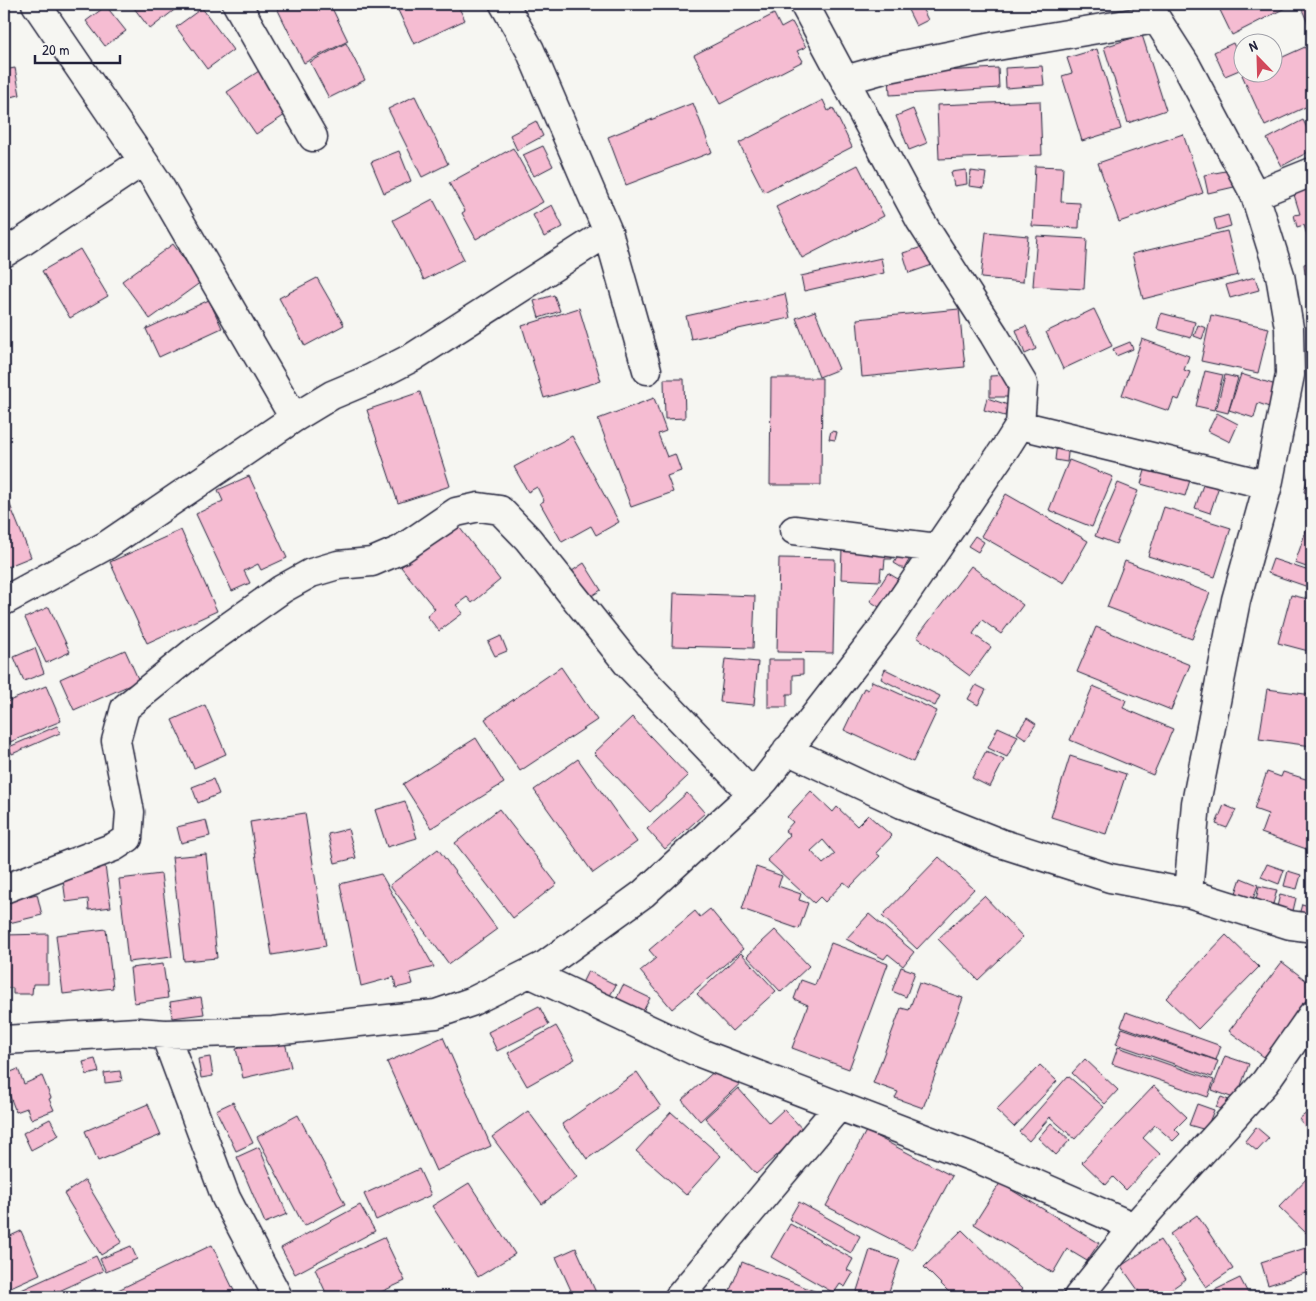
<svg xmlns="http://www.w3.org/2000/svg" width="1316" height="1301" viewBox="0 0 1316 1301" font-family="'Patrick Hand',sans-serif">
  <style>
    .building { fill: #f5bcd2; stroke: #22223b; fill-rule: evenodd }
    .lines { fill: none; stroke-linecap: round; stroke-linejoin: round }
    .minor-casing { stroke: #22223b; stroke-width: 31 }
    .minor { stroke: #f6f6f2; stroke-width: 28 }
  </style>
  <rect width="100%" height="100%" fill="#f6f6f2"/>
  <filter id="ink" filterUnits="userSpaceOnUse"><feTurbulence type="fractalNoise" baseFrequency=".02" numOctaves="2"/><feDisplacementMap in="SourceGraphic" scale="10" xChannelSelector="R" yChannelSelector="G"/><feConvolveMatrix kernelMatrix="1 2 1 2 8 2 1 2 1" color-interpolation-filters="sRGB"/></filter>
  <g filter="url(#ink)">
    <path class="building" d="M131 4H182L150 29Z
      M275 4H330L348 41 304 63Z
      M395 4H457L465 20 414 44Z
      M905 4H930L922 8 928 20 916 26Z
      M1217 4H1293L1232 35Z
      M1310 4H1312V33L1301 7Z
      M106 6 126 31 105 46 86 21Z
      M202 8 233 50 207 69 176 27Z
      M774 14 781 28 792 22 806 47 797 51 803 61 720 104 694 55Z
      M1142 35 1166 110 1128 123 1104 47Z
      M346 43 365 80 329 98 310 62Z
      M1233 43 1244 68 1225 76 1214 52Z
      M1305 47 1312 63V104L1265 126 1242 75 1248 72H1274V61Z
      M1097 49 1121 129 1082 141 1062 76 1072 73 1067 58Z
      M1042 66 1044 85 1006 88 1005 68Z
      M15 68 20 95 4 98V70Z
      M998 68 999 88 890 95 889 74Z
      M259 71 288 113 256 134 227 92Z
      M415 96 448 164 422 177 388 109Z
      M823 100 828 111 833 108 852 147 764 192 739 143Z
      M1040 101 1042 155 939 159 937 105Z
      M693 103 712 152 626 185 608 137Z
      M913 109 927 143 909 150 896 116Z
      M1303 120 1312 138V150L1282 166 1267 139Z
      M536 121 543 136 517 150 510 135Z
      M1183 134 1203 193 1119 222 1098 163Z
      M543 146 553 166 534 176 523 155Z
      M513 148 543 202 476 239 462 213 465 211 449 183Z
      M399 151 411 181 384 193 371 162Z
      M858 165 884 216 802 258 776 207Z
      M1035 166 1063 167 1061 202 1080 203 1079 228 1032 226Z
      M966 170 967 184 954 186 951 172Z
      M1231 170 1234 187 1208 193 1204 175Z
      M971 171 986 173 984 188 969 186Z
      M1312 179V252L1304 225 1297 227 1294 215 1300 214 1291 185Z
      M433 199 464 259 424 280 393 220Z
      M552 205 563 227 544 237 533 215Z
      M1228 215 1231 226 1217 230 1214 219Z
      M1227 231 1238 275 1143 299 1132 254Z
      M986 232 1028 236 1023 282 981 278Z
      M1037 236 1087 239 1084 289 1033 286Z
      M173 244 201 282 150 319 122 281Z
      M929 245 935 264 909 273 903 253Z
      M80 249 108 296 70 318 42 271Z
      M881 258 884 273 804 291 801 276Z
      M1312 262V273L1305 274 1304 264Z
      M1255 277 1259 290 1230 298 1226 285Z
      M317 278 344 325 305 346 279 298Z
      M785 294 790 318 691 339 686 316Z
      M554 295 560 311 539 318 534 301Z
      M209 300 222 328 159 357 146 329Z
      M579 308 601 381 544 398 522 326Z
      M959 309 965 367 862 377 857 319Z
      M1094 309 1112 346 1063 369 1046 332Z
      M815 311 839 369 819 377 796 318Z
      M1161 313 1195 322 1191 338 1157 329Z
      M1211 315 1269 328 1258 373 1201 361Z
      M1198 325 1206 328 1202 339 1194 336Z
      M1026 326 1036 349 1025 354 1016 330Z
      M1142 339 1189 356 1184 370 1190 372 1179 400 1174 398 1169 411 1122 395Z
      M1130 342 1133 349 1116 356 1113 349Z
      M1205 371 1223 375 1214 410 1196 406Z
      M1241 374 1276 385 1269 407 1258 403 1254 418 1229 410Z
      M1012 375V397H990V376Z
      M1225 375 1238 378 1228 413 1216 410Z
      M771 378H822L821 485H770Z
      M664 379H684L685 418 665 419Z
      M420 392 450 486 398 503 367 410Z
      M654 398 666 431 658 434 667 457 675 454 681 471 667 476 673 492 631 507 598 419Z
      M987 398 1008 405 1005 416 984 410Z
      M1217 413 1238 424 1230 442 1208 431Z
      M831 431 837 432 835 440 829 439Z
      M572 436 619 522 596 535 591 526 562 542 540 503 544 501 537 487 528 492 514 467Z
      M1057 443 1069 444 1067 462 1055 460Z
      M1069 460 1113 477 1092 527 1049 510Z
      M1312 462V495L1304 492Z
      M1147 464 1191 477 1185 496 1141 484Z
      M249 476 287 558 261 570 258 564 244 571 250 583 232 591 196 514 223 501 218 490Z
      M1204 482 1219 486 1210 513 1195 508Z
      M1118 483 1138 491 1116 544 1095 536Z
      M4 490 31 557 4 568Z
      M1006 494 1088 541 1064 583 981 536Z
      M1164 507 1231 528 1215 577 1148 556Z
      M1312 513V569L1295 563Z
      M456 523 500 580 472 603 467 597 456 605 463 613 439 631 427 616 435 609 401 567Z
      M181 530 217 611 147 643 110 562Z
      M975 536 984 542 978 552 968 546Z
      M842 548 892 550V559H885L884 569 881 568 880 581 841 579Z
      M903 548 913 553 904 569 894 563Z
      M779 558 835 559 833 653 777 652Z
      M1273 559 1312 572 1311 588 1268 573Z
      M1125 561 1210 593 1192 639 1107 607Z
      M584 563 601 590 590 597 572 571Z
      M971 566 1023 605 1001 634 982 620 973 634 991 647 970 676 917 637Z
      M888 573 898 579 879 607 870 601Z
      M674 593 755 596 753 648 672 646Z
      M1291 595 1312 600V652L1278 643Z
      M49 607 70 652 46 663 25 618Z
      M1096 627 1190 665 1171 710 1077 672Z
      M501 636 507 651 495 656 488 642Z
      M35 648 44 673 24 681 14 657Z
      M125 650 139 681 74 710 60 679Z
      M725 659 758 662 754 705 720 702Z
      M768 660H803V674L793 675V694H787V707H768Z
      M561 667 597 720 520 771 485 719Z
      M885 669 940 696 935 706 881 679Z
      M872 681 937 711 913 762 844 730 864 688 868 690Z
      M976 685 986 690 978 705 968 699Z
      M46 686 61 721 5 744 4 740V703Z
      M1093 686 1126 700 1123 708 1173 729 1153 775 1070 740Z
      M1267 689 1312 695V746L1259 739Z
      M205 705 226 754 194 768 172 720Z
      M632 717 688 776 650 812 594 753Z
      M1027 718 1036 724 1026 739 1017 733Z
      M57 726 60 733 12 754 9 747Z
      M998 727 1018 736 1007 757 988 748Z
      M476 738 504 783 431 828 403 784Z
      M986 751 1004 760 990 787 972 778Z
      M1070 756 1126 774 1106 834 1051 817Z
      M578 759 637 842 593 873 534 790Z
      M1267 772 1281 777 1283 772 1309 780 1307 786 1312 788V851L1261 833 1268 814 1254 809Z
      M213 779 219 794 198 803 192 787Z
      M811 791 833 812 837 807 857 826 868 815 892 836 876 853 880 856 850 887 844 882 825 902 820 897 814 903 767 860 790 835 785 831 793 822 787 817ZM823 840 835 854 823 864 811 851Z
      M687 793 705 813 665 849 647 829Z
      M405 801 417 838 387 847 375 810Z
      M1224 805 1236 810 1227 828 1216 824Z
      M499 809 557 884 513 918 455 843Z
      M305 813 326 946 272 955 250 822Z
      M206 820 210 836 181 843 177 827Z
      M348 829 356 858 335 863 328 834Z
      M438 849 497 929 449 964 390 885Z
      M206 854 217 958 184 961 172 857Z
      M939 857 974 889 917 949 882 916Z
      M1267 864 1284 870 1279 884 1261 877Z
      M105 866 111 907 89 910 88 899 66 902 62 872Z
      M756 867 782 876 778 886 801 894 799 900 808 903 799 929 742 909Z
      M1288 871 1301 875 1297 889 1284 886Z
      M161 874 172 957 128 962 119 879Z
      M381 874 434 967 410 973 413 984 396 988 394 977 361 986 340 884Z
      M1241 878 1258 885 1253 899 1236 893Z
      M1259 886 1277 890 1273 904 1256 900Z
      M37 894 42 915 5 924 4 902Z
      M1280 894 1296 898 1293 911 1277 907Z
      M984 896 1023 937 978 980 938 939Z
      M1302 904 1309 906 1306 917 1299 915Z
      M710 909 743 949 672 1009 640 971 656 958 649 950 695 911 700 917Z
      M869 914 914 952 903 966 888 954 884 959 846 939Z
      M106 929 113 988 63 994 56 935Z
      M775 930 809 966 781 992 747 956Z
      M48 934V984H33L32 994H13V988H4V935Z
      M1226 935 1259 967 1198 1029 1166 998Z
      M831 943 888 964 849 1069 792 1048 808 1005 794 999 801 980 815 985Z
      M741 953 776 991 732 1031 697 994Z
      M1282 962 1312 985V993L1264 1057 1229 1031Z
      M163 964 168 998 134 1003 130 968Z
      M901 967 915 972 906 997 892 991Z
      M588 971 616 985 607 1001 580 987Z
      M919 983 963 998 923 1108 895 1098 898 1092 873 1083 901 1008 909 1010Z
      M623 985 650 998 640 1017 614 1004Z
      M201 997 204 1014 172 1018 170 1002Z
      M539 1006 549 1025 497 1051 488 1032Z
      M1126 1012 1221 1046 1216 1060 1121 1026Z
      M556 1026 575 1059 527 1086 508 1053Z
      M1122 1028 1218 1061 1212 1077 1116 1044Z
      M443 1037 491 1146 436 1171 387 1062Z
      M284 1038 291 1067 243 1078 236 1049Z
      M1118 1047 1214 1080 1208 1097 1112 1064Z
      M1225 1056 1249 1064 1236 1099 1212 1090Z
      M210 1057 213 1076 201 1078 198 1059Z
      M95 1059 99 1072 87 1075 83 1062Z
      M1085 1059 1118 1090 1105 1104 1072 1073Z
      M1040 1065 1057 1081 1014 1127 996 1110Z
      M18 1069 24 1084 42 1076 51 1098 49 1099 54 1110 31 1119 27 1108 16 1112 4 1081V1075Z
      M717 1069 745 1079 700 1121 682 1100Z
      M120 1071 122 1081 105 1083 104 1073Z
      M637 1072 661 1107 587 1159 562 1124Z
      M1068 1076 1104 1107 1075 1139 1050 1117 1029 1141 1019 1132Z
      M1154 1086 1187 1117 1175 1129 1180 1134 1173 1141 1155 1125 1143 1138 1160 1154 1126 1190 1113 1177 1106 1185 1082 1162Z
      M738 1088 769 1123 784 1109 804 1131 756 1174 705 1118Z
      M1221 1097 1234 1102 1229 1113 1216 1107Z
      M233 1102 253 1143 236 1151 216 1110Z
      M148 1104 161 1135 98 1161 85 1131Z
      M1197 1104 1214 1110 1206 1130 1189 1125Z
      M1312 1109V1135L1299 1119Z
      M528 1111 577 1177 542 1204 492 1137Z
      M671 1112 721 1156 686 1195 636 1151Z
      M298 1115 345 1204 304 1226 257 1137Z
      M50 1119 59 1135 31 1150 23 1133Z
      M1051 1123 1070 1140 1056 1155 1038 1138Z
      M1256 1127 1269 1138 1257 1151 1245 1141Z
      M866 1131 952 1176 912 1250 826 1206Z
      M259 1147 287 1214 265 1223 237 1157Z
      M419 1169 431 1195 376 1220 364 1194Z
      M1312 1173V1226L1306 1233 1279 1207Z
      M85 1180 122 1242 101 1255 64 1194Z
      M469 1183 515 1254 478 1277 432 1206Z
      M1000 1183 1099 1243 1087 1261 1067 1249 1053 1273 974 1224Z
      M799 1202 860 1236 851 1253 789 1219Z
      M360 1205 375 1231 295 1274 281 1248Z
      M1197 1215 1233 1269 1206 1287 1170 1234Z
      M790 1224 853 1259 847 1270 853 1273 845 1287 840 1284 834 1293 771 1257Z
      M962 1230 1030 1297H954L924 1267Z
      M21 1231 40 1274 4 1290V1239Z
      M384 1237 405 1281 370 1297H328L315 1269Z
      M1160 1240 1186 1279 1160 1297H1143L1121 1266Z
      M212 1245 237 1297H121L118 1290Z
      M131 1246 137 1259 106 1272 100 1259Z
      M1312 1246V1271L1268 1285 1261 1262Z
      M576 1248 598 1297H574L556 1257Z
      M870 1250 900 1260 887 1297H855Z
      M96 1256 103 1271 46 1297H6Z
      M742 1262 829 1297H727Z
      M1240 1278 1250 1297H1200Z
      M95 1289 98 1297H79Z"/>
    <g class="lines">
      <defs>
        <path id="minor" d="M237 4 313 137
          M504 4 530 50 608 232 647 370
          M804 4 920 220 994 335 1023 384 1020 425
          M1147 4 1186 65 1255 195 1280 275 1289 328 1290 375 1268 485 1236 600 1196 803 1188 893
          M845 80 884 69 997 46 1156 19
          M1255 195 1312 172
          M4 253 22 242 143 161
          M294 418 332 395 370 379 413 357 608 232
          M794 530 937 548
          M4 601 107 545 294 418 156 180 36 4
          M787 750 902 804 1000 843 1110 878 1188 893 1290 925 1312 928
          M4 889 114 847 128 838 130 812 116 741 125 708 200 647 282 589 311 573 338 565 372 562 400 550 456 512 479 507 500 510 528 539 627 663 752 794
          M529 973 695 1051 983 1161 1134 1227
          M165 1034 226 1198 278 1297
          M4 1040 137 1032 165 1034 273 1031 436 1014 471 1002 545 965 643 894 752 794 765 780 884 626 1008 444 1020 425 1268 485
          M679 1297 839 1106
          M1078 1297 1134 1227 1265 1082 1312 1015"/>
      </defs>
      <use href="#minor" class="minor-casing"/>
      <use href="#minor" class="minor"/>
    </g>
  </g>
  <rect width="1316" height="1301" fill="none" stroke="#f6f6f2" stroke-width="20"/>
  <rect x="10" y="10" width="1296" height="1281" fill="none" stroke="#22223b" stroke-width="2" filter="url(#ink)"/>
  <g transform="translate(1258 58) rotate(337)"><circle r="24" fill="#f6f6f2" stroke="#a1a1a9"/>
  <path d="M0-4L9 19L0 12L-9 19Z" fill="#d1495b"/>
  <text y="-8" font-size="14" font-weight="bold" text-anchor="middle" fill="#22223b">N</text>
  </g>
  <path d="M35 55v8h85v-8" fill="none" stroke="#22223b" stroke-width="2.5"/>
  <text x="42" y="55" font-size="15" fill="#22223b" stroke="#f6f6f2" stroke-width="4" paint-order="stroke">20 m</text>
</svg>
